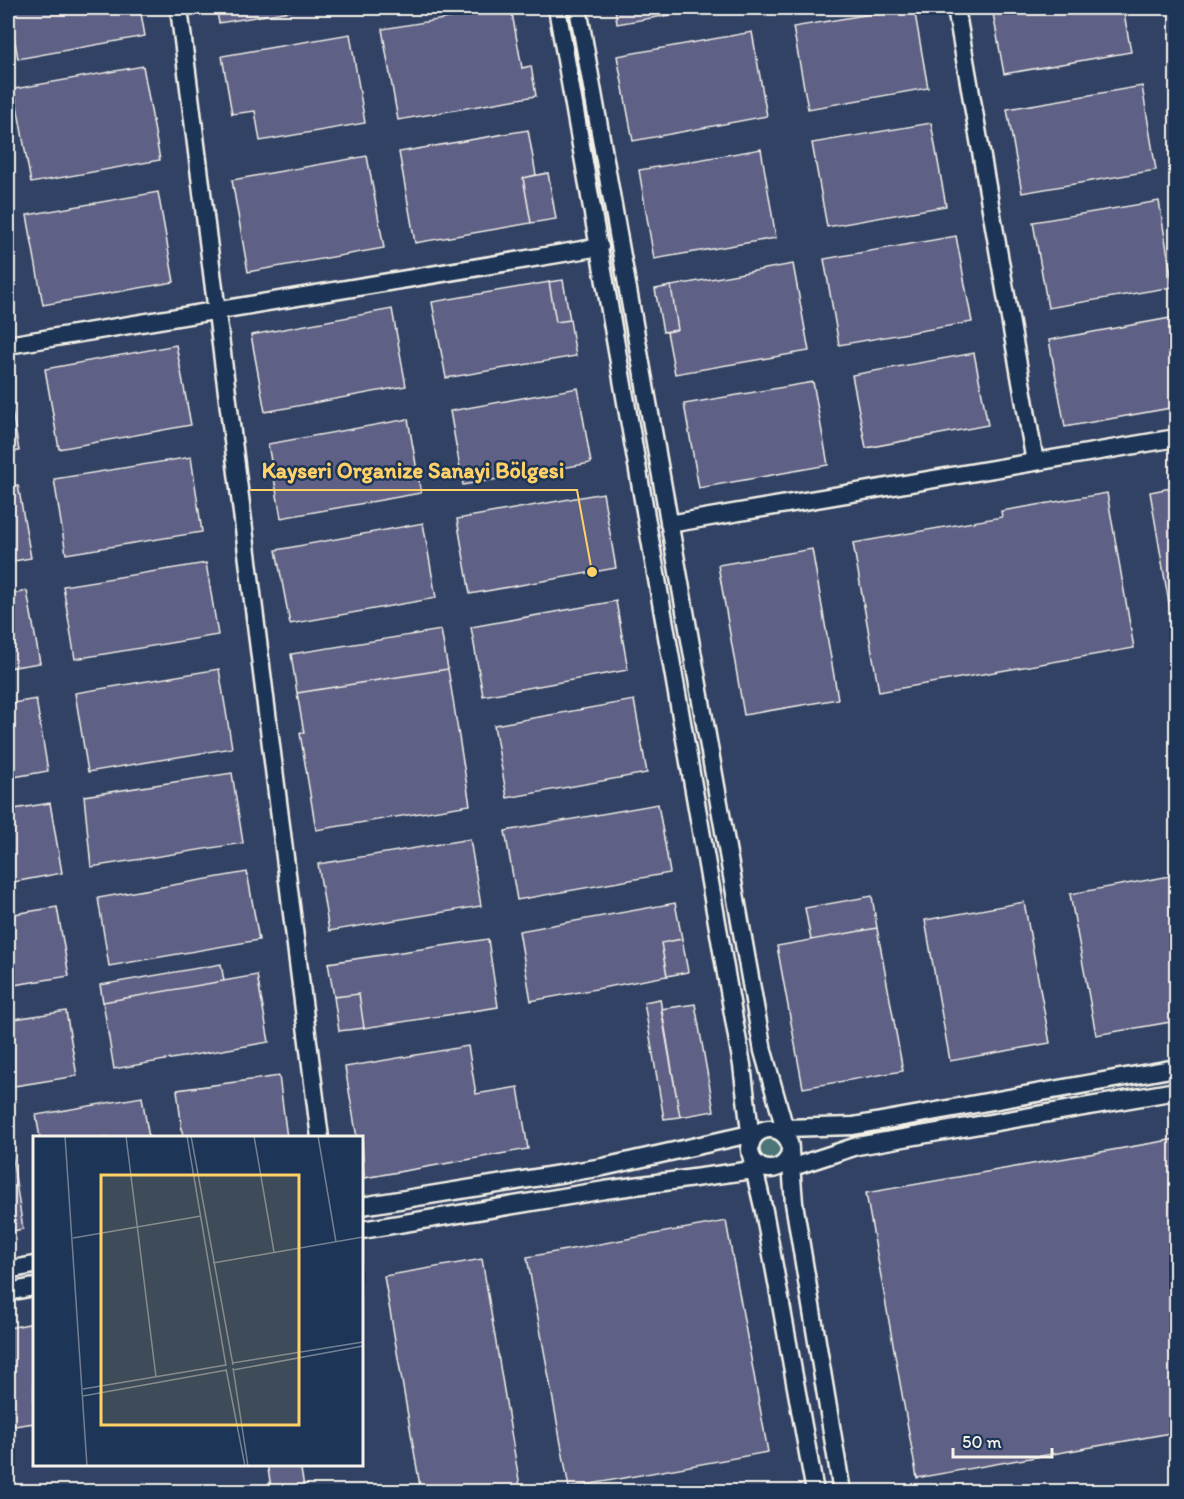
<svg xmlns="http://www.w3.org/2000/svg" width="1184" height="1499" viewBox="0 0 1184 1499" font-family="Itim,sans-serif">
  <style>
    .built { fill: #304265; fill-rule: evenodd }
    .green { fill: #4b7479; stroke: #a0b2b0; stroke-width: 1.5 }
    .building { fill: #5e6186; stroke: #f4f1e8; stroke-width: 1.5 }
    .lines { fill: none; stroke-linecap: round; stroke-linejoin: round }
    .street-casing { stroke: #f4f1e8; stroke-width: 21 }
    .street { stroke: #1d3557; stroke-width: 16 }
    .inset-road { fill: none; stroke: #738091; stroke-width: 1.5 }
    .view { fill: #ffd166; fill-opacity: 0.15; stroke: #ffd166; stroke-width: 3 }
    .inset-edge { fill: none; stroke: #f4f1e8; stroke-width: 3 }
    .leader { fill: none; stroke: #ffd166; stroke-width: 2 }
    .callout-dot { fill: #ffd166; stroke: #1d3557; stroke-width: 2 }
    .callout-label { font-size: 22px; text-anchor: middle; font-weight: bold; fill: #ffd166; stroke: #1d3557; stroke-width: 5; stroke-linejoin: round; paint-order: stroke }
  </style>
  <rect width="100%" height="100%" fill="#1d3557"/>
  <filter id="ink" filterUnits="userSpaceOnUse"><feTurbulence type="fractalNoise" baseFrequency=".0167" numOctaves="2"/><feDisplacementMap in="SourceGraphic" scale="12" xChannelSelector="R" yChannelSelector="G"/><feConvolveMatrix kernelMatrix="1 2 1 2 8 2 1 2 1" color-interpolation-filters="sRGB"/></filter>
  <g filter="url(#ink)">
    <path class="built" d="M8 8H1176V1491H8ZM34 1138H362V1464H34Z"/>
    <path class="green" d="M758 1149a12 12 0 1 1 24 0a12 12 0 1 1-24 0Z"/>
    <path class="building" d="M9 8H140L145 36 18 59Z
      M216 8H309L219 23Z
      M511 8 522 68 531 66 536 96 398 120 382 29Z
      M615 8H710L617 24Z
      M906 8H914L928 88 808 109 793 27Z
      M992 8H1123L1131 52 1004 74Z
      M752 32 767 116 633 141 617 56Z
      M350 34 365 123 260 141 255 111 232 114 222 56Z
      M143 66 160 160 31 183 14 89Z
      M1142 86 1156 170 1022 193 1007 109Z
      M931 123 946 206 827 227 812 143Z
      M528 130 536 175 523 178 531 223 415 243 399 152Z
      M761 149 776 238 654 259 639 170Z
      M367 156 384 248 248 272 232 180Z
      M548 173 556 219 531 223 523 178Z
      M158 192 174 282 43 305 27 215Z
      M1159 201 1173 287 1048 308 1033 222Z
      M956 236 972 322 839 345 824 259Z
      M793 264 809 351 675 374 667 332 678 330 671 286Z
      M563 280 570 320 556 322 549 282Z
      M549 282 556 322 570 320 576 356 446 378 432 302Z
      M671 286 678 330 663 332 655 289Z
      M392 309 406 386 265 412 251 335Z
      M1176 317V407L1065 427 1049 340Z
      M176 345 191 425 59 449 45 369Z
      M974 353 988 425 866 448 852 375Z
      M813 382 828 465 699 488 684 404Z
      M8 387 19 451 8 453Z
      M578 388 591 463 463 485 450 411Z
      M408 419 421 493 281 518 268 444Z
      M191 457 202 532 66 554 54 479Z
      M18 485 31 558 8 562V486Z
      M1176 487V633H1174L1150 492Z
      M603 493 616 568 470 594 457 519Z
      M1107 493 1134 648 879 692 853 543 1002 517 1001 511Z
      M423 523 436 598 290 624 276 550Z
      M812 549 838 699 744 715 718 565Z
      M206 563 218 635 75 659 63 586Z
      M27 591 40 663 8 668V595Z
      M616 601 628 670 483 696 471 627Z
      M441 630 448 669 297 693 291 654Z
      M219 669 232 748 88 772 75 693Z
      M448 669 470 805 316 830 300 733H304L297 693Z
      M36 699 48 771 8 778V704Z
      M634 700 647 773 507 798 494 725Z
      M232 773 243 843 91 867 84 796Z
      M50 803 62 873 8 883V810Z
      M658 804 670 873 517 900 505 831Z
      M470 839 481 906 329 931 318 864Z
      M247 872 259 940 109 966 98 898Z
      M1170 876 1176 914V1021L1096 1035 1070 894Z
      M872 896 877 928 811 940 805 908Z
      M1024 902 1050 1043 950 1061 925 920Z
      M675 903 682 939 661 943 667 976 531 1001 519 931Z
      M57 907 69 976 8 986V915Z
      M877 928 903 1071 803 1088 777 946Z
      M488 939 498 1007 364 1028 359 994 334 997 328 963Z
      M682 939 688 972 667 976 661 943Z
      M221 964 224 981 103 1002 100 985Z
      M257 975 269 1042 114 1069 103 1002Z
      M359 994 364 1028 339 1031 334 997Z
      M660 999 680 1117 664 1119 644 1002Z
      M695 1004 714 1111 680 1117 661 1009Z
      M66 1011 77 1076 8 1087V1020Z
      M468 1046 476 1094 518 1087 528 1149 364 1178 362 1138H357L345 1067Z
      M279 1076 287 1138H183L177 1090Z
      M142 1097 149 1138H40L36 1115Z
      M8 1129 23 1229 8 1232Z
      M1176 1139V1432L917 1478 866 1193Z
      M726 1221 768 1452 569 1488 527 1257Z
      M482 1259 521 1492H421L384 1276Z
      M34 1323V1423L8 1427V1328Z
      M267 1464H300L305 1492H272Z"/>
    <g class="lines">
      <defs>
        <path id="street" d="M179 8 320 1138
          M557 8 742 1065 751 1140
          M578 8 763 1051 788 1140
          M956 8 1035 462
          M8 345 600 247
          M669 524 1176 438
          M784 1128 853 1126 1176 1068
          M750 1149a20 20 0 1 1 40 0a20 20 0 1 1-40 0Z
          M790 1152 794 1203 842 1492
          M752 1160 764 1211 815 1492
          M793 1167 857 1146 1176 1091
          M362 1206 603 1167 750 1134
          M362 1230 605 1190 753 1170
          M8 1270 34 1265
          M8 1292 34 1287"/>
      </defs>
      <use href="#street" class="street-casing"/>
      <use href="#street" class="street"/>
    </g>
  </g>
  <g transform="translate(33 1136)">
    <rect width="330" height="330" fill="#1d3557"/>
    <path class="inset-road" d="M32 0 54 330M93 0 123 241M154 0 193 230M158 0 200 229M221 0 241 116M285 0 303 106M40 102 168 80M180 127 330 101M199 227 330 206M200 232 215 330M193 233 212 330M200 234 330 210M50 253 193 229M50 260 194 234"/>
    <path class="view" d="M68 39H266V289H68Z"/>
    <rect width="330" height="330" class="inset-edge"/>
  </g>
  <path class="leader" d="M592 572L577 490H250"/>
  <circle class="callout-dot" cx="592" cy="572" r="6"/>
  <g class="callout-label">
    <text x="413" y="478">Kayseri Organize Sanayi Bölgesi</text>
  </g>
  <rect width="1184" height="1499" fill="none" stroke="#1d3557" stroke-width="30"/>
  <rect x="15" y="15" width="1154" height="1469" fill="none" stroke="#f4f1e8" stroke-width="2" filter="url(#ink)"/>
  <path d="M953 1448v9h99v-9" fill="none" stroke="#f4f1e8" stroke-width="3"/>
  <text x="962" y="1448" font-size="18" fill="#f4f1e8" stroke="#1d3557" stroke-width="4.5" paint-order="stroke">50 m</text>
</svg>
